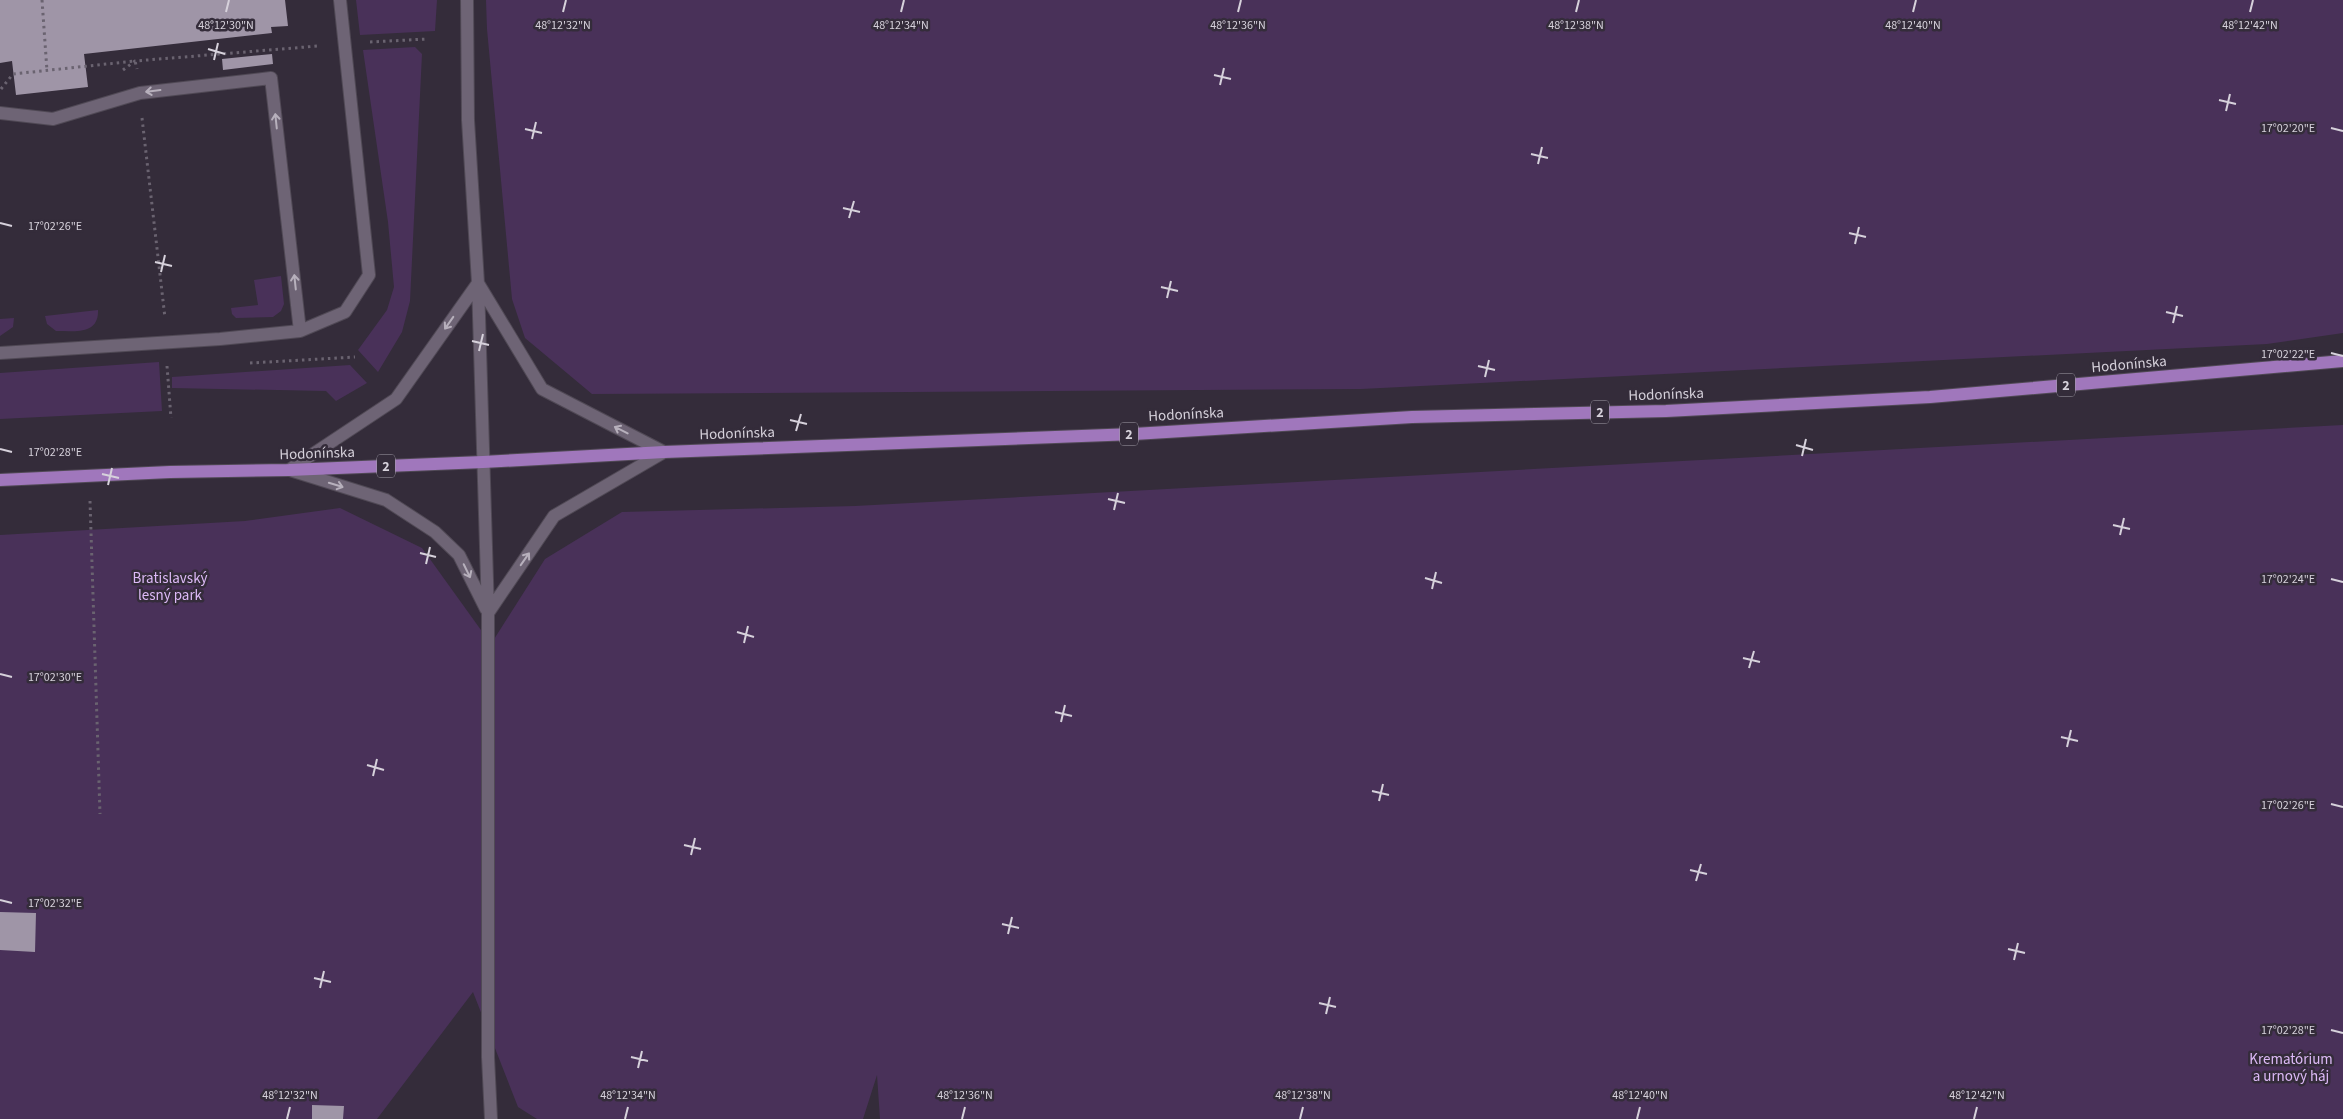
<svg xmlns="http://www.w3.org/2000/svg" width="2343" height="1119" viewBox="0 0 2343 1119" font-family="'Source Sans 3',sans-serif">
  <style>
    .green { fill: #493159 }
    .building { fill: #9f95a7 }
    .lines { fill: none; stroke-linecap: round; stroke-linejoin: round }
    .service-casing { stroke: #504955; stroke-width: 14 }
    .primary-casing { stroke: #504955; stroke-width: 14 }
    .path { stroke: #6a6370; stroke-width: 3; stroke-dasharray: 2.5 4; stroke-linecap: butt }
    .service { stroke: #6e6475; stroke-width: 12 }
    .primary { stroke: #a077bc; stroke-width: 12 }
    .oneway { stroke: #b7b0bc }
    .ticks { fill: none; stroke: #d6d1db; stroke-width: 2 }
    .labels { text-anchor: middle; stroke-width: 5; stroke-linejoin: round; paint-order: stroke }
    .shield { fill: #342c3a; stroke: #a5a0ab; stroke-width: 1 }
    .shield-label { font-size: 14px; font-weight: bold; fill: #d6d1db }
    .street-label { font-size: 15px; fill: #d6d1db; stroke: #342c3a }
    .park-label { font-size: 15px; fill: #ddbaf7; stroke: #342c3a }
    .ticks-label { font-size: 12px; text-anchor: middle; fill: #d6d1db; stroke: #342c3a; stroke-width: 5; stroke-linejoin: round; paint-order: stroke }
  </style>
  <rect width="100%" height="100%" fill="#342c3a"/>
  <path class="green" d="M356 0H437L435 31 360 35Z
    M486 0H2343V333L2267 344 1361 389 592 394 525 338 512 299 487 29Z
    M415 47 422 54 410 301 402 332 378 372 358 350 387 310 394 287 388 222 363 50Z
    M281 276 284 304 281 311 273 317 236 318 232 314 231 308 258 305 254 280Z
    M98 310C99 335 74 331 56 331L47 324 45 316Z
    M14 318 13 327 0 336V319Z
    M159 362 162 411 0 419V373Z
    M350 365 367 383 336 401 326 391 172 388V377Z
    M2343 425V1119H880L877 1075 863 1119H537L518 1107 473 992 377 1119H0V535L245 521 340 508 422 548 491 644 545 559 622 512 855 506Z"/>
  <path class="building" d="M0 0H285L288 26 271 27 272 33 84 54 88 87 16 95 12 61 0 63Z
    M272 54 273 64 223 70 222 59Z
    M0 912 36 913 35 952 0 950Z
    M312 1105 344 1106 343 1119H312Z"/>
  <g class="lines">
    <defs>
      <path id="service" d="M467 0 468 120 478 283 488 613V1057L491 1119
        M0 113 53 119 140 93 271 78 300 331
        M478 283 542 389 664 452
        M0 353 220 339 300 331 345 312 369 275 340 0
        M289 470 396 399 478 283
        M290 470 386 500 435 532 459 555 486 609
        M488 613 554 516 664 452"/>
      <path id="primary" d="M0 480 170 472 289 470 483 462 664 452 1134 434 1412 417 1666 411 1930 397 2343 361"/>
    </defs>
    <use href="#service" class="service-casing"/>
    <use href="#primary" class="primary-casing"/>
    <path class="path" d="M42 0 47 71
      M370 42 427 39
      M123 70 135 61 318 46 317 44
      M1 89 13 74 135 61 137 69
      M142 118 165 318
      M250 363 355 357
      M167 366 171 418
      M90 501 100 814"/>
    <use href="#service" class="service"/>
    <use href="#primary" class="primary"/>
  </g>
  <defs><path id="oneway-shaft" d="M-6 0H5M1.5-3L5.5 0L1.5 3" fill="none" stroke-width="1.6" stroke-linecap="round" stroke-linejoin="round" transform="scale(1.25)"/></defs>
  <g class="oneway">
    <use href="#oneway-shaft" transform="translate(153 91) rotate(173)"/>
    <use href="#oneway-shaft" transform="translate(276 121) rotate(-96)"/>
    <use href="#oneway-shaft" transform="translate(295 282) rotate(-96)"/>
    <use href="#oneway-shaft" transform="translate(449 323) rotate(125)"/>
    <use href="#oneway-shaft" transform="translate(621 430) rotate(-153)"/>
    <use href="#oneway-shaft" transform="translate(336 485) rotate(17)"/>
    <use href="#oneway-shaft" transform="translate(525 559) rotate(-55)"/>
    <use href="#oneway-shaft" transform="translate(467 571) rotate(64)"/>
  </g>
  <path class="ticks" d="M226 12 229 0M563 12 566 0M901 12 904 0M1238 12 1241 0M1576 12 1579 0M1913 12 1916 0M2250 12 2253 0M208 49 225 54M214 60 218 43M1214 75 1231 79M1220 85 1224 68M2219 100 2236 104M2226 111 2230 94M2331 128 2343 131M525 129 542 133M532 139 536 122M1531 154 1548 158M1538 164 1542 147M843 208 860 212M849 218 854 201M0 223 12 226M1849 233 1866 237M1855 244 1859 227M155 262 172 266M161 272 165 255M1161 287 1178 291M1167 298 1171 281M2166 312 2183 316M2173 323 2177 306M472 341 489 345M479 351 483 334M2331 353 2343 356M1478 366 1495 370M1485 377 1489 360M790 420 807 424M796 431 801 414M1796 445 1813 450M0 449 12 452M1802 456 1806 439M102 474 119 478M108 485 112 468M1108 499 1125 503M1114 510 1118 493M2113 525 2130 529M2120 535 2124 518M420 553 436 557M426 564 430 547M1425 578 1442 583M2331 579 2343 582M1432 589 1436 572M737 632 754 637M744 643 748 626M1743 658 1760 662M1749 668 1754 651M0 674 12 677M1055 712 1072 716M1061 722 1065 705M2061 737 2078 741M2067 747 2071 730M367 765 384 770M373 776 377 759M1372 791 1389 795M1379 801 1383 784M2331 804 2343 807M684 845 701 849M691 855 695 838M1690 870 1707 874M1696 881 1701 864M0 900 12 903M1002 924 1019 928M1008 934 1012 917M2008 949 2025 953M2014 960 2018 943M314 978 331 982M320 988 324 971M1319 1003 1336 1007M1326 1014 1330 997M2331 1030 2343 1033M631 1057 648 1061M638 1068 642 1051M287 1119 290 1107M625 1119 628 1107M962 1119 965 1107M1300 1119 1303 1107M1637 1119 1640 1107M1974 1119 1977 1107"/>
  <g class="labels">
    <g class="shield">
      <rect x="2057" y="373.5" width="18" height="23" rx="4"/>
      <rect x="1591" y="400.5" width="18" height="23" rx="4"/>
      <rect x="1120" y="422.5" width="18" height="23" rx="4"/>
      <rect x="377" y="454.5" width="18" height="23" rx="4"/>
    </g>
    <g class="shield-label">
      <text x="2066" y="390">2</text>
      <text x="1600" y="417">2</text>
      <text x="1129" y="439">2</text>
      <text x="386" y="471">2</text>
    </g>
    <g class="street-label">
      <text transform="translate(2129 364) rotate(-5)" y="5">Hodonínska</text>
      <text transform="translate(1666 394) rotate(-2)" y="5">Hodonínska</text>
      <text transform="translate(1186 414) rotate(-3)" y="5">Hodonínska</text>
      <text transform="translate(737 433) rotate(-2)" y="5">Hodonínska</text>
      <text transform="translate(317 453) rotate(-2)" y="5">Hodonínska</text>
    </g>
    <g class="park-label">
      <text x="170" y="583">Bratislavský<tspan x="170" dy="17">lesný park</tspan></text>
      <text x="2291" y="1064">Krematórium<tspan x="2291" dy="17">a urnový háj</tspan></text>
    </g>
  </g>
  <g class="ticks-label">
    <text x="226" y="29">48°12'30"N</text>
    <text x="563" y="29">48°12'32"N</text>
    <text x="901" y="29">48°12'34"N</text>
    <text x="1238" y="29">48°12'36"N</text>
    <text x="1576" y="29">48°12'38"N</text>
    <text x="1913" y="29">48°12'40"N</text>
    <text x="2250" y="29">48°12'42"N</text>
    <text x="2288" y="132">17°02'20"E</text>
    <text x="55" y="230">17°02'26"E</text>
    <text x="2288" y="358">17°02'22"E</text>
    <text x="55" y="456">17°02'28"E</text>
    <text x="2288" y="583">17°02'24"E</text>
    <text x="55" y="681">17°02'30"E</text>
    <text x="2288" y="809">17°02'26"E</text>
    <text x="55" y="907">17°02'32"E</text>
    <text x="2288" y="1034">17°02'28"E</text>
    <text x="290" y="1099">48°12'32"N</text>
    <text x="628" y="1099">48°12'34"N</text>
    <text x="965" y="1099">48°12'36"N</text>
    <text x="1303" y="1099">48°12'38"N</text>
    <text x="1640" y="1099">48°12'40"N</text>
    <text x="1977" y="1099">48°12'42"N</text>
  </g>
</svg>
